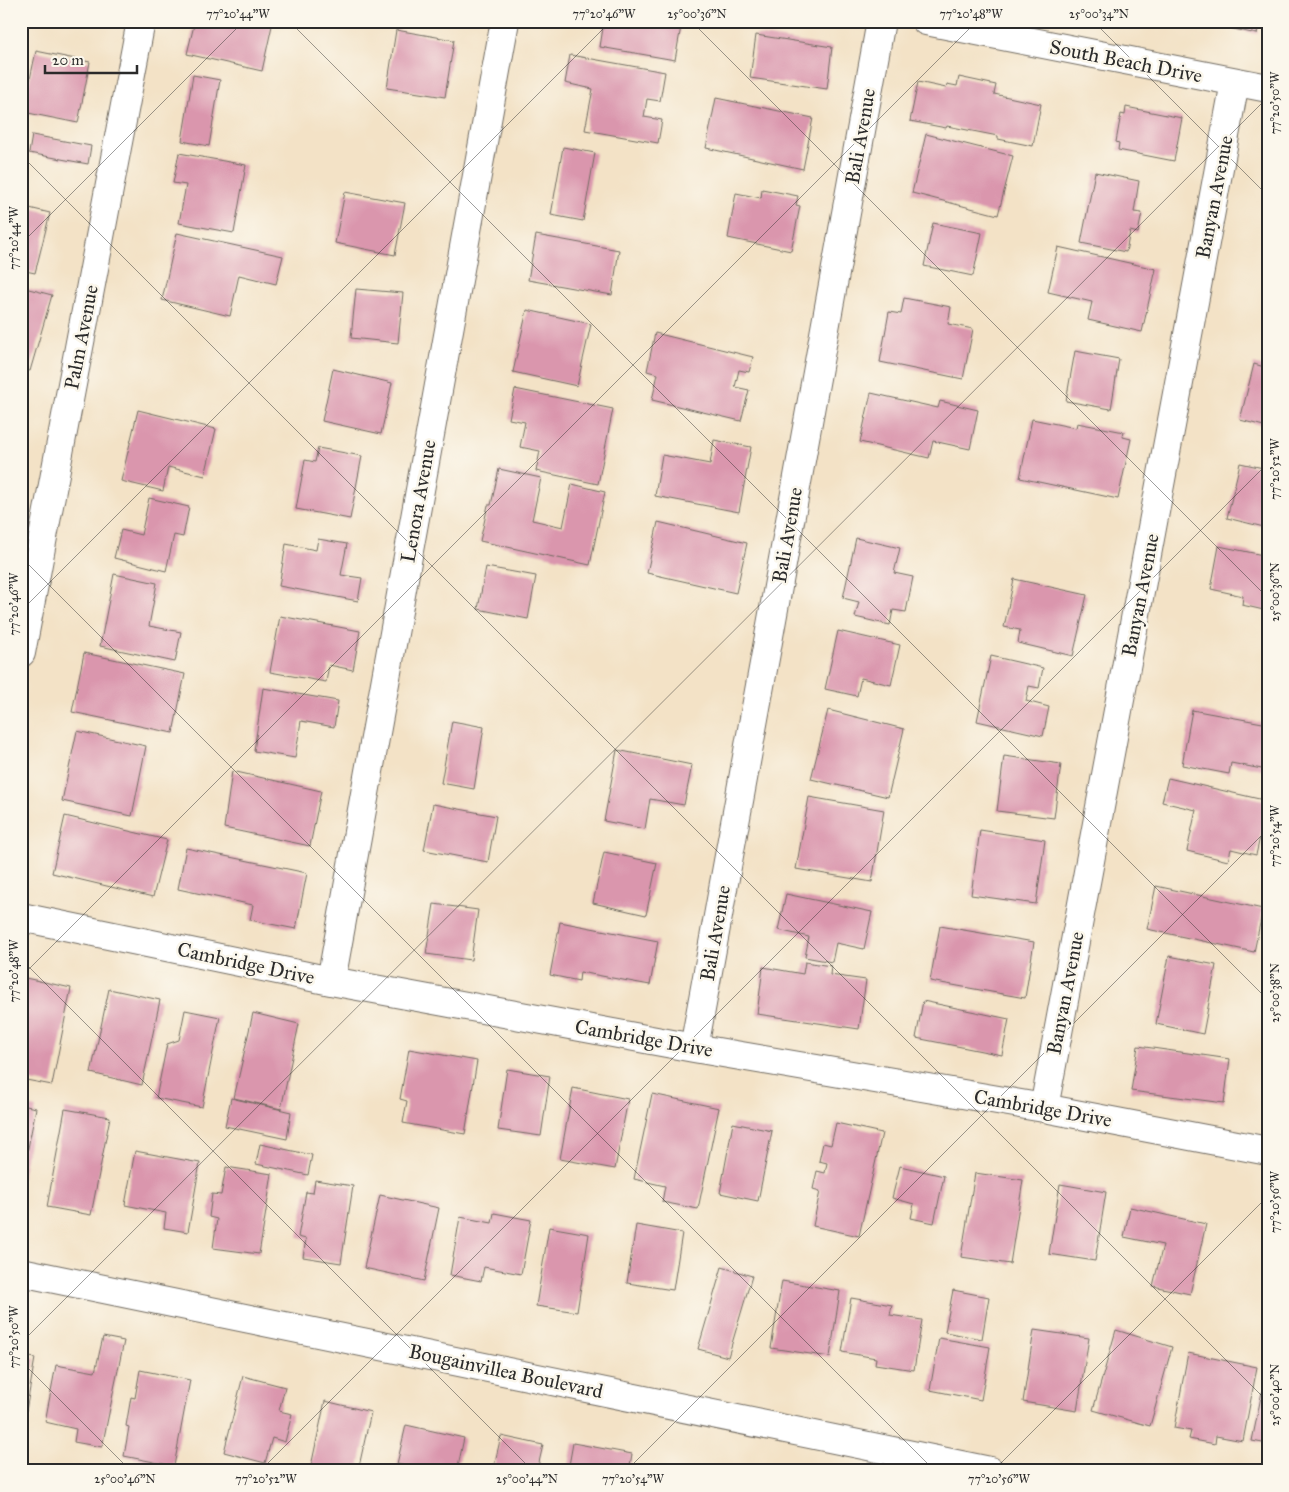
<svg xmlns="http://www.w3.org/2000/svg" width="1289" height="1492" viewBox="0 0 1289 1492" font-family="'IM FELL Great Primer',serif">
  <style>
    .building { fill: #da96ad }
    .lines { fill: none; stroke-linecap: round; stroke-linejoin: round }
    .minor-casing { stroke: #716b61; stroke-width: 30 }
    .minor { stroke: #fff; stroke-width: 28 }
    .ticks { fill: none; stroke: #2b2b2b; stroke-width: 1; stroke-opacity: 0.45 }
    .labels { text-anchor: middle; stroke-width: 5; stroke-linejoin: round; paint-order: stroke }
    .street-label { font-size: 20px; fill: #2b2b2b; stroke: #fbf7ec }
    .neatline { fill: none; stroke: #2b2b2b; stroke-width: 2 }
    .ticks-label { font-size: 12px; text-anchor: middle; fill: #2b2b2b }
  </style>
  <rect width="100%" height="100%" fill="#fbf7ec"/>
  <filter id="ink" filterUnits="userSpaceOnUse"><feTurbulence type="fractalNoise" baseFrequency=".02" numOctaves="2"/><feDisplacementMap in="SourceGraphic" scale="10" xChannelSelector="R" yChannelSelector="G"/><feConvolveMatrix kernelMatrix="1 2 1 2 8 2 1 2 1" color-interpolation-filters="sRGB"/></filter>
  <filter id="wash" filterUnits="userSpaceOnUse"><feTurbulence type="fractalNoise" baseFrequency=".0096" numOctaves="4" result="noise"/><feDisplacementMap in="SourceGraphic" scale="20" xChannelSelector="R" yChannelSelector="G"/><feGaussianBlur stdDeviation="1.12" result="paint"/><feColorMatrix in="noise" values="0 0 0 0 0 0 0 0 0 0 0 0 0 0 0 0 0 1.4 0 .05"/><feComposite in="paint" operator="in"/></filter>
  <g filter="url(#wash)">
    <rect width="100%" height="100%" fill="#f3e2c6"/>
    <g id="blocks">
      <path class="building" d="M195 21H273L262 71 187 54Z
        M604 21H682L675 60 600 47Z
        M1216 21H1260L1257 34 1215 25Z
        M396 30 454 40 445 97 387 88Z
        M756 35 832 47 827 89 750 78Z
        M36 51 90 62 78 123 23 112Z
        M570 55 665 72 660 101 647 99 644 117 662 120 658 143 585 130 593 89 565 83Z
        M193 75 220 80 209 146 182 141Z
        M959 77 996 85 994 94 1041 104 1033 146 998 139V136L947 126 946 128 910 121 918 82 946 88 947 84 957 86Z
        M716 98 813 118 803 169 706 148Z
        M1126 107 1182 118 1174 161 1118 150 1119 143 1116 142 1121 114 1125 115Z
        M926 134 1013 156 998 215 912 193Z
        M32 135 91 146 88 164 29 153Z
        M563 147 595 153 583 221 551 215Z
        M179 153 246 165 234 233 179 223 186 185 173 183Z
        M1095 172 1139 181 1134 212 1142 213 1138 233 1130 231 1126 252 1081 243Z
        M762 189 798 196 796 205 800 206 791 251 728 238 736 193 761 198Z
        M345 192 405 203 395 255 335 243Z
        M21 206 50 213 35 273 21 270Z
        M933 223 982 233 973 276 924 266Z
        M177 233 283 256 276 284 239 275 230 316 162 300Z
        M536 235 619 250 612 295 528 280Z
        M1058 247 1156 269 1142 332 1088 320 1092 302 1048 292Z
        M21 287 52 295 30 371 21 369Z
        M356 289 403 293 398 343 351 338Z
        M904 298 951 307 948 324 973 329 963 379 880 362 889 312 901 314Z
        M527 310 591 324 577 386 513 372Z
        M655 333 753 357 749 372 739 370 735 387 749 390 741 421 652 400 658 374 647 371Z
        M1075 351 1119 359 1111 409 1066 401Z
        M1254 364 1268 368V427L1240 420Z
        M333 369 392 383 381 434 322 421Z
        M515 389 613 409 598 484 536 471 540 451 520 447 525 422 509 419Z
        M871 393 938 408 940 401 978 410 970 449 933 441 929 458 860 442Z
        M138 410 216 429 205 476 168 467 163 491 121 481Z
        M1032 419 1076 428 1077 423 1124 432 1123 437 1131 439 1118 499 1020 478Z
        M714 440 751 447 739 512 655 496 662 455 710 464Z
        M318 448 362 456 350 519 296 509 305 460 315 462Z
        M1240 463 1268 469V528L1227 518Z
        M499 469 541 478 532 520 563 527 572 484 605 492 590 565 480 541 488 505H491Z
        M149 498 189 507 183 537 174 535 166 571 114 558 121 530 141 535Z
        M658 522 747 543 736 593 647 573Z
        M856 538 900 548 894 573 913 577 906 612 893 610 890 625 855 617 859 602 843 598Z
        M318 539 347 544 341 575 362 578 358 601 279 586 286 544 316 550Z
        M1219 546 1268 556V611L1242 605 1243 596 1211 589Z
        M486 567 536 576 528 619 478 609Z
        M114 574 157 583 149 626 181 632 175 662 100 646Z
        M1014 579 1087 595 1073 656 1018 643 1020 630 1004 627Z
        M280 616 360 631 353 670 329 665 326 682 270 672Z
        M838 631 900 645 891 685 861 678 857 696 825 689Z
        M84 653 185 674 173 733 72 712Z
        M991 656 1043 668 1039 688 1029 686 1026 701 1049 707 1043 736 977 721Z
        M263 688 338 701 334 727 301 721 295 758 254 751Z
        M828 710 904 729 888 797 811 779Z
        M1192 710 1268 724 1267 770 1231 763 1229 774 1182 765Z
        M452 721 484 727 474 789 441 783Z
        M77 731 146 746 132 816 62 801Z
        M617 750 692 765 684 805 650 799 645 829 604 821Z
        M1004 756 1061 764 1054 818 997 811Z
        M232 771 321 791 310 846 224 828Z
        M1168 778 1268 801 1256 855 1231 849 1228 861 1187 851 1196 810 1162 802Z
        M809 797 884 810 872 882 796 869Z
        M433 804 496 816 488 862 424 850Z
        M65 816 167 840 153 897 52 873Z
        M980 830 1045 840 1036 904 971 895Z
        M186 848 307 873 296 929 250 920 253 905 178 889Z
        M604 852 657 863 646 915 593 903Z
        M1156 886 1263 909 1254 952 1147 929Z
        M786 894 872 912 864 949 836 943 832 962 805 957 809 937 778 930Z
        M434 904 478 910 471 960 426 954Z
        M560 922 658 941 650 985 580 972 579 981 550 975Z
        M940 926 1034 942 1025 998 930 981Z
        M1169 956 1216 965 1203 1034 1156 1024Z
        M805 962 831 966 830 975 866 980 859 1029 757 1014 763 967 803 974Z
        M21 977 71 988 52 1085 21 1079Z
        M109 989 160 1000 142 1085 91 1073Z
        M923 1001 1009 1019 1002 1055 916 1038Z
        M185 1010 220 1017 202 1107 156 1098 167 1044 179 1040Z
        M253 1013 299 1024 281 1109 234 1098Z
        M1138 1046 1230 1059 1224 1103 1131 1091Z
        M409 1049 477 1061 465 1134 403 1123 407 1101 400 1099Z
        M507 1069 550 1076 541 1136 498 1130Z
        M573 1088 628 1099 615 1169 560 1159Z
        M652 1094 719 1108 698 1209 662 1202 665 1186 634 1179Z
        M231 1098 291 1112 287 1139 225 1126Z
        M21 1105 36 1108 22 1178H21Z
        M65 1109 110 1117 91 1215 47 1207Z
        M733 1123 772 1131 758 1201 720 1193Z
        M836 1123 882 1133 859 1236 813 1226 820 1191 813 1189 817 1171 825 1173 827 1163 819 1161 823 1143 831 1145Z
        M260 1144 312 1155 308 1175 256 1164Z
        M135 1151 200 1163 188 1232 164 1228 166 1213 125 1205Z
        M900 1166 944 1176 934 1223 911 1218 914 1204 892 1198Z
        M226 1167 272 1174 259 1254 213 1248 217 1219 209 1217 212 1194 221 1195Z
        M975 1173 1023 1180 1010 1264 961 1257Z
        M315 1180 353 1186 341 1263 303 1257 306 1239 298 1237 306 1192 313 1193Z
        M1060 1184 1106 1192 1095 1261 1049 1254Z
        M380 1195 439 1208 424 1281 364 1268Z
        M1130 1207 1206 1224 1190 1294 1153 1286 1163 1245 1124 1237Z
        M494 1213 531 1220 521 1274 484 1267 481 1281 450 1275 460 1217 492 1223Z
        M636 1225 682 1233 673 1290 627 1283Z
        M549 1227 589 1234 577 1312 536 1306Z
        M722 1267 752 1276 728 1357 698 1349Z
        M782 1281 840 1291 830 1357 771 1348Z
        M953 1290 989 1297 982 1339 945 1332Z
        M851 1298 892 1305 890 1315 922 1320 914 1370 875 1364 876 1358 842 1352Z
        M1034 1330 1089 1338 1077 1411 1023 1402Z
        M1116 1330 1172 1347 1150 1426 1093 1410Z
        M103 1337 124 1341 102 1447 74 1442 76 1429 45 1422 56 1365 95 1372Z
        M939 1338 990 1347 981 1400 930 1390Z
        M1188 1353 1257 1367 1243 1441 1216 1436 1215 1444 1189 1439 1191 1431 1174 1428Z
        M21 1355 35 1358 22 1435H21Z
        M140 1370 190 1380 174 1466 124 1456 129 1427 126 1426 131 1397 135 1398Z
        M243 1376 285 1387 279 1411 292 1414 285 1442 272 1438 265 1463 224 1452Z
        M1262 1392 1268 1393V1444L1252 1441Z
        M325 1401 371 1412 358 1471H310Z
        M406 1425 464 1438 457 1471H426L397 1464Z
        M501 1436 543 1445 537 1471H493Z
        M573 1443 632 1454 629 1471H568Z"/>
    </g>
  </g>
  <g filter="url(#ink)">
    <use href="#blocks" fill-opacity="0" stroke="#716b61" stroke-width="1"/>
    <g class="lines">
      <defs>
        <path id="minor" d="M926 21 1268 88
          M21 653 141 21
          M21 917 331 981 694 1048 1044 1108 1268 1151
          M331 981 505 21
          M694 1048 881 21
          M1044 1108 1235 82
          M21 1272 990 1471"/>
      </defs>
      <use href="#minor" class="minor-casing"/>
      <use href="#minor" class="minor"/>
    </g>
  </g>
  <path class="ticks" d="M289 21 1268 1000M691 21 1268 598M1093 21 1268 196M21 155 1268 1402M21 244 244 21M21 557 935 1471M21 611 611 21M21 959 533 1471M21 977 977 21M21 1343 1268 97M21 1361 131 1471M260 1471 1268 463M626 1471 1268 829M993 1471 1268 1196"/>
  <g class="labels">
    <g class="street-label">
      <text transform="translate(1126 61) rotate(11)" y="7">South Beach Drive</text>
      <text transform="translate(860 136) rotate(-80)" y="7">Bali Avenue</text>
      <text transform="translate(1214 197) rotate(-79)" y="7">Banyan Avenue</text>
      <text transform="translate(81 337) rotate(-79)" y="7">Palm Avenue</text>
      <text transform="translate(418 501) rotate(-80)" y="7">Lenora Avenue</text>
      <text transform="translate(787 535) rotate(-80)" y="7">Bali Avenue</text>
      <text transform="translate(1140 595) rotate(-79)" y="7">Banyan Avenue</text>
      <text transform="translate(715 933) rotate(-80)" y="7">Bali Avenue</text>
      <text transform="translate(246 963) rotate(12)" y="7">Cambridge Drive</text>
      <text transform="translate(1065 993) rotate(-79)" y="7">Banyan Avenue</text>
      <text transform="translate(644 1038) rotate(10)" y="7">Cambridge Drive</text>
      <text transform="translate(1043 1108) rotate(10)" y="7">Cambridge Drive</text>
      <text transform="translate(506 1371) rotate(12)" y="7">Bougainvillea Boulevard</text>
    </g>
  </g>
  <rect width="1289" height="1492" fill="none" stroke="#fbf7ec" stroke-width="55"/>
  <path d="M45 65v8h92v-8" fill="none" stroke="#2b2b2b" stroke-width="2.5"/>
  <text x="52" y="65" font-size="15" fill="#2b2b2b" stroke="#fbf7ec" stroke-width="4" paint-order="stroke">20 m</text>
  <rect x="28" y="28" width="1234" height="1436" class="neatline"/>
  <g class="ticks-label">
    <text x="238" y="18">77°20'44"W</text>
    <text x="604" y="18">77°20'46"W</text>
    <text x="697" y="18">25°00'36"N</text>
    <text x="971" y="18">77°20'48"W</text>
    <text x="1099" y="18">25°00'34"N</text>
    <text transform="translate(1275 103) rotate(-90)" y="4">77°20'50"W</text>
    <text transform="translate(14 238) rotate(-90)" y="4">77°20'44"W</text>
    <text transform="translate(1275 469) rotate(-90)" y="4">77°20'52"W</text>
    <text transform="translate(1275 592) rotate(-90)" y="4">25°00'36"N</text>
    <text transform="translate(14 604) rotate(-90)" y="4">77°20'46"W</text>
    <text transform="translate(1275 836) rotate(-90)" y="4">77°20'54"W</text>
    <text transform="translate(14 971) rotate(-90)" y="4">77°20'48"W</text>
    <text transform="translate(1275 993) rotate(-90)" y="4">25°00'38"N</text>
    <text transform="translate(1275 1202) rotate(-90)" y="4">77°20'56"W</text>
    <text transform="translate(14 1337) rotate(-90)" y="4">77°20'50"W</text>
    <text transform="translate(1275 1395) rotate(-90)" y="4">25°00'40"N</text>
    <text x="125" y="1483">25°00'46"N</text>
    <text x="266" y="1483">77°20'52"W</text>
    <text x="527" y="1483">25°00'44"N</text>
    <text x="633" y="1483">77°20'54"W</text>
    <text x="999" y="1483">77°20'56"W</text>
  </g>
</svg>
